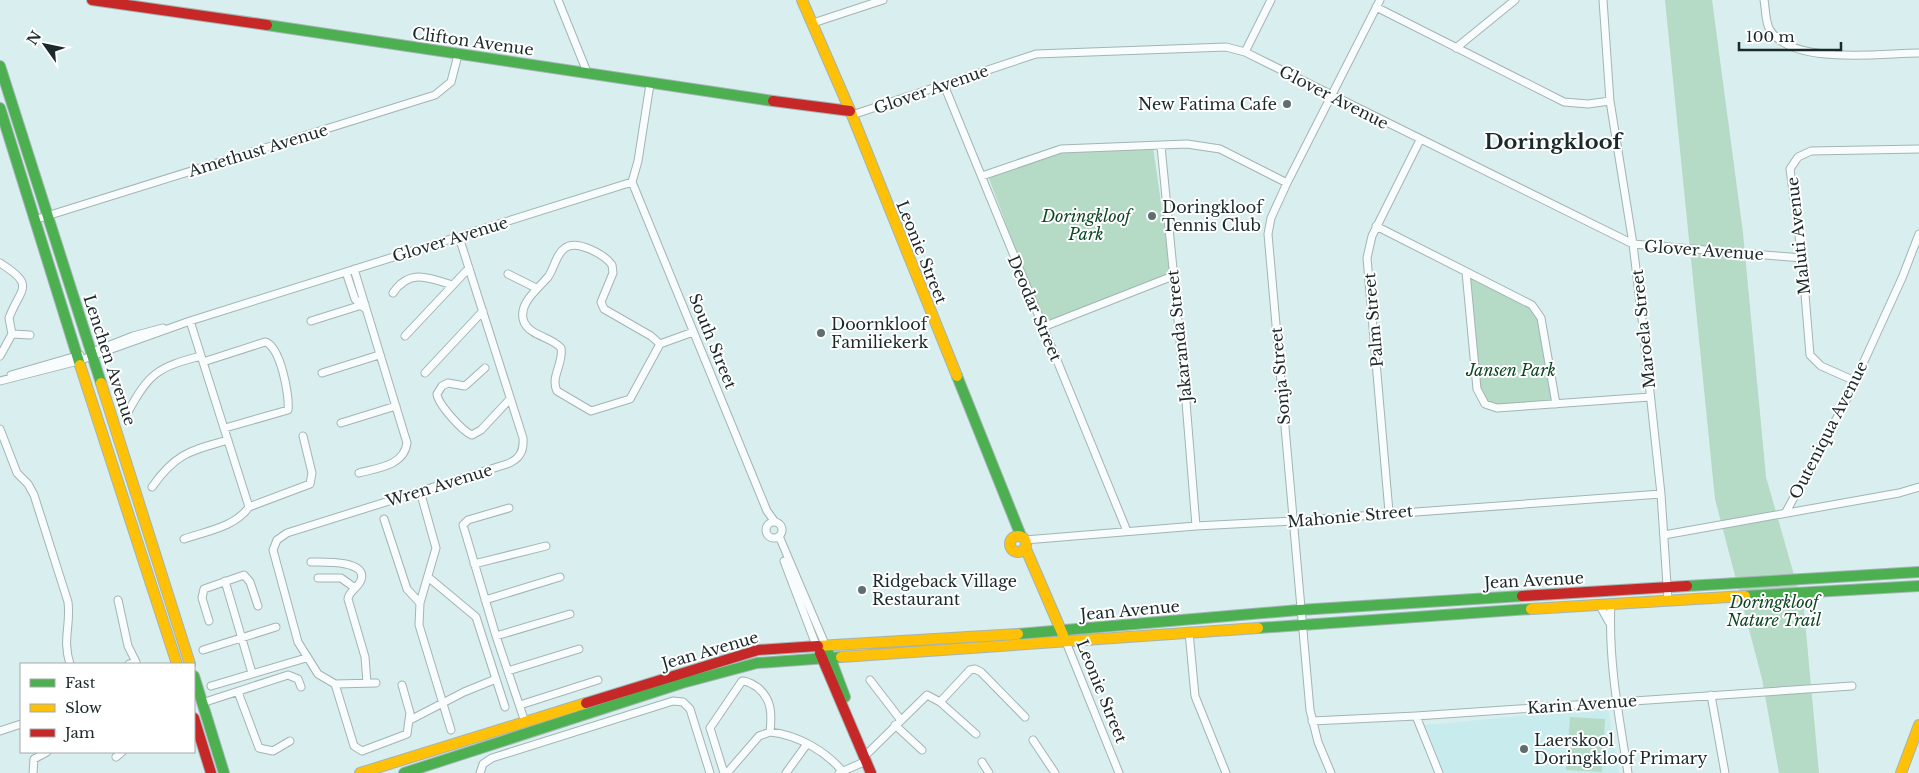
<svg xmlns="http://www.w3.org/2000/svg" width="1919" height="773" viewBox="0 0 1919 773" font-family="'Libre Baskerville',serif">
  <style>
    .built { fill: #c8eced }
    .green { fill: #b5dac5 }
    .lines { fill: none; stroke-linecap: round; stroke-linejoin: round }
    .street-casing { stroke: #a3b4b4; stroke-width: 9 }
    .fast-casing { stroke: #a3b4b4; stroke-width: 12 }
    .slow-casing { stroke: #a3b4b4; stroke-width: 12 }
    .jam-casing { stroke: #a3b4b4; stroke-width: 12 }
    .street { stroke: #f9fcfc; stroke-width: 7 }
    .fast { stroke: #4caf50; stroke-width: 10 }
    .slow { stroke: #ffc107; stroke-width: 10 }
    .jam { stroke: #c62828; stroke-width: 10 }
    .poi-dot { fill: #5e6e6f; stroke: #fff; stroke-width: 2 }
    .labels { text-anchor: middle; stroke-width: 4; stroke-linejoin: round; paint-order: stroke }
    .street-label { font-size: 16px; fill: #1b292a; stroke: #fff }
    .poi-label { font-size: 16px; fill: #1b292a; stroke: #fff; text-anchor: start }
    .park-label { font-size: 16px; font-style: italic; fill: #0e4625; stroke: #fff }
    .district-label { font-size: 21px; font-weight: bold; fill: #1b292a; stroke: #fff }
  </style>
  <rect width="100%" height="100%" fill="#d9eeee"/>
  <path class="built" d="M1608 708 1619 773H1444L1425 725Z"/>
  <path class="green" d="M1665 0H1712L1743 233 1766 477 1804 610 1819 773H1779L1762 679 1715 499Z
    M1153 147 1171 273 1044 324 988 176 1062 151Z
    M1468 276 1533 307 1540 320 1553 403C1530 405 1494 418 1477 397Z
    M1570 717 1605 719 1602 772 1566 770Z"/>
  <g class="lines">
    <defs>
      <path id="street" d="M558 0 587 72
        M1603 0 1610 101 1633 244 1643 327 1661 494 1668 600
        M1764 0C1766 10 1765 22 1770 30 1793 66 1881 53 1919 53
        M1376 7 1564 102 1588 104 1610 101
        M813 23 883 0
        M1456 48 1515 0
        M1245 52 1271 0
        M944 85 1127 531
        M852 115 1036 54 1226 47 1245 52 1633 244 1802 258
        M1161 146 1186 402 1196 526
        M982 176 1061 149 1187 144 1220 149 1287 183
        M632 182 767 511 775 522
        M34 220 435 95 451 82 458 55
        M1376 226 1532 305 1541 318 1556 404
        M0 263C37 286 20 288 9 318L12 334 0 356
        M354 269 407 443C404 466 377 468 359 473
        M346 272 355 299 363 307
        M1466 272 1477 389 1485 404 1497 408 1650 397
        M508 274 536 288
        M393 293C409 269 428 277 452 285
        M190 321 249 507
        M311 321 365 304
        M1043 327 1173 276
        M12 334 30 335
        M405 336 469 268
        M660 344 651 336 604 309 601 302 613 273 612 265C605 255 577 239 565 248 556 254 554 269 548 277 538 289 517 304 524 322 530 336 552 337 561 348 564 363 550 377 557 391L591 411 630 399 660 344 693 332
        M95 351 133 336 163 328
        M203 362 265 342C280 345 290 396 288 410L225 428
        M485 368 465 386 448 383 442 386 437 394C438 404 462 431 472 435L481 430 510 399
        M322 373 379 355
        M425 373 483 311
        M11 375 80 355
        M0 381 78 361 190 321 632 182 638 161 650 84
        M1855 381 1821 366 1810 355 1802 258 1790 169 1798 157 1811 151 1919 149
        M128 412C149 373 158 367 201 356
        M341 423 396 406
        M0 429 17 473 28 484 34 495 68 602C71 626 62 639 70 664
        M152 487C176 453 190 451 228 440
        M420 491 436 548 420 603 419 625 451 730
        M249 507 310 484 312 473 303 436
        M509 508 468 520 463 525 496 636 525 722
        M1389 512 1367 258 1372 236 1420 140
        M1786 512 1845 403 1902 278 1919 234
        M384 519 407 589 420 603
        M766 530a8 8 0 1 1 16 0a8 8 0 1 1-16 0Z
        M1664 535 1899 493 1919 487
        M779 536 825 644
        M184 539C207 531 235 527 249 507
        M1025 540 1196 526 1293 521 1661 494
        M784 561 816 645
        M311 562C323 562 368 560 361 580 358 588 349 591 348 599L365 657 367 683
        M474 564 546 546
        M428 577 476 617 505 707
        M318 578H341L355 588
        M225 581 252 673
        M118 600 128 646 136 662 129 664
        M485 600 560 577
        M1611 603C1608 660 1619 717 1628 773
        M1599 604 1609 622
        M209 621 202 598 204 589 244 575 250 582 258 606
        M1189 632 1195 696 1226 773
        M496 636 570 614
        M1066 642 1119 773
        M203 650 276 627
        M508 671 579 649
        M870 680 900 719
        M376 683 335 684 318 674 298 642 273 550 277 540 287 533 507 464C520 459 524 451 523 438L459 237
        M335 684 354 746 362 751 407 734 410 713 402 685
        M211 686 306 658
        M238 692 259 748 273 751 290 741
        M1711 695 1725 773
        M940 702 970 670 975 669 981 672 1025 717
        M202 703 288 675 298 679 301 687
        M520 705 598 680
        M1416 716 1439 773
        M410 720 464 692 496 679
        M1312 721 1416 716 1852 686
        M895 725 922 750
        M0 731 21 724
        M1033 740 1055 773
        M868 753 927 695 940 702 976 734
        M116 757 122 752
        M982 762 989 773
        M33 773 34 759 47 752
        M480 773 483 764 492 758 673 701 683 702 690 709 710 773
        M724 773 710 728 742 681C748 681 752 684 757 687 772 699 772 714 770 732
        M727 773 759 736 770 732C798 735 826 751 844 773
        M786 773 807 744
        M839 773 866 761
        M1331 773 1318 742 1310 710 1268 234 1271 218 1287 183 1380 0"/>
      <path id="fast" d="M267 25 773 101
        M0 66 101 383
        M0 108 80 365
        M957 376 1021 536
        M1687 586 1919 572
        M1745 596 1919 586
        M1258 628 1531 609
        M1018 634 1299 610 1522 596
        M828 652 845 697
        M194 676 224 773
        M404 773 682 683 757 663 841 657"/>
      <path id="slow" d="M802 0 852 115 957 376
        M80 365 177 664
        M101 383 190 664
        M1010 544a8 8 0 1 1 16 0a8 8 0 1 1-16 0Z
        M1025 547 1063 635
        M1531 609 1745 596
        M818 646 1018 634
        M841 657 1258 628
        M360 773 586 703
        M1901 773 1919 725"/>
      <path id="jam" d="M92 0 267 25
        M773 101 850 111
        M1522 596 1687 586
        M820 653 871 773
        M586 703 758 650 818 646
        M194 718 211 773"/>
    </defs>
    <use href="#street" class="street-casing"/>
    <use href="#fast" class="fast-casing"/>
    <use href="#slow" class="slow-casing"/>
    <use href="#jam" class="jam-casing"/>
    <use href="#street" class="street"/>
    <use href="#fast" class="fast"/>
    <use href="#slow" class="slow"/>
    <use href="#jam" class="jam"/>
  </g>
  <g class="poi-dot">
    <circle cx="1287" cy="104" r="5"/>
    <circle cx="1152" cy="216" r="5"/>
    <circle cx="821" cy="333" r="5"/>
    <circle cx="862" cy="590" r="5"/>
    <circle cx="1524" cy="749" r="5"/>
  </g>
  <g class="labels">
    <g class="street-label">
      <text transform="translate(473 41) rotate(8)" y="6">Clifton Avenue</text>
      <text transform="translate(931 89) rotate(-19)" y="6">Glover Avenue</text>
      <text transform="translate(1334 97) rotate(27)" y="6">Glover Avenue</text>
      <text transform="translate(258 150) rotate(-17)" y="6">Amethust Avenue</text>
      <text transform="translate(1798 236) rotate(-96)" y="6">Maluti Avenue</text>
      <text transform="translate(450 239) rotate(-17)" y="6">Glover Avenue</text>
      <text transform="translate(1704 250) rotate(4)" y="6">Glover Avenue</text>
      <text transform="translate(922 252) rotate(68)" y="6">Leonie Street</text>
      <text transform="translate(1035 308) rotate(67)" y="6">Deodar Street</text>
      <text transform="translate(1373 320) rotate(-95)" y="6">Palm Street</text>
      <text transform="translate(1643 329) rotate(-96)" y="6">Maroela Street</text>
      <text transform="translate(1179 336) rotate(-96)" y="6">Jakaranda Street</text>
      <text transform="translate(713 341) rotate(68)" y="6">South Street</text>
      <text transform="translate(110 360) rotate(72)" y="6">Lenchen Avenue</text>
      <text transform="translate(1280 376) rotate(-95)" y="6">Sonja Street</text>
      <text transform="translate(1828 430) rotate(-63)" y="6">Outeniqua Avenue</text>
      <text transform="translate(439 485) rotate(-17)" y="6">Wren Avenue</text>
      <text transform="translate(1350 516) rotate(-5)" y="6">Mahonie Street</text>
      <text transform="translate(1534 580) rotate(-3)" y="6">Jean Avenue</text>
      <text transform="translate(1130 610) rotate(-5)" y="6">Jean Avenue</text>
      <text transform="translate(710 650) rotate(-16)" y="6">Jean Avenue</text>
      <text transform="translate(1102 691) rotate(68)" y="6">Leonie Street</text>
      <text transform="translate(1582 704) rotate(-4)" y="6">Karin Avenue</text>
    </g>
    <g class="poi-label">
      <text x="1277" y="110" text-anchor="end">New Fatima Cafe</text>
      <text x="1162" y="213">Doringkloof<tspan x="1162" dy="18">Tennis Club</tspan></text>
      <text x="831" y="330">Doornkloof<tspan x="831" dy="18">Familiekerk</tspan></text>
      <text x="872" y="587">Ridgeback Village<tspan x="872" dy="18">Restaurant</tspan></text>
      <text x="1534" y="746">Laerskool<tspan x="1534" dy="18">Doringkloof Primary</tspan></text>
    </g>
    <g class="park-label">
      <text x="1086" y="222">Doringkloof<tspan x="1086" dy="18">Park</tspan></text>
      <text x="1511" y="376">Jansen Park</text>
      <text x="1774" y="608">Doringkloof<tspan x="1774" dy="18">Nature Trail</tspan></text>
    </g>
    <g class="district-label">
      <text x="1553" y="149">Doringkloof</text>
    </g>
  </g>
  <rect x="20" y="663" width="175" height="90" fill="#ffffff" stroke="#a4a9aa"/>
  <rect x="30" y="679" width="25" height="8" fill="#4caf50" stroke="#a4a9aa"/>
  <text x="65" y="688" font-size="15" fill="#1b292a">Fast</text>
  <rect x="30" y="704" width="25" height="8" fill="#ffc107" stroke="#a4a9aa"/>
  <text x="65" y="713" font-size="15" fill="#1b292a">Slow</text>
  <rect x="30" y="729" width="25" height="8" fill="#c62828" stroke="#a4a9aa"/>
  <text x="65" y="738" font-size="15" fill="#1b292a">Jam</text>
  <g transform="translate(45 45) rotate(303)" stroke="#ffffff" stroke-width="4" paint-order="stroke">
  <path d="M0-4L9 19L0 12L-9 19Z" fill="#1b292a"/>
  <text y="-8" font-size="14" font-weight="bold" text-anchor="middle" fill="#1b292a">N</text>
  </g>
  <path d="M1739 42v8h102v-8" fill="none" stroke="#1b292a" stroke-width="2.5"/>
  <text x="1746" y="42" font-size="15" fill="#1b292a" stroke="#ffffff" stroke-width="4" paint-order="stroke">100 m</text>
</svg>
